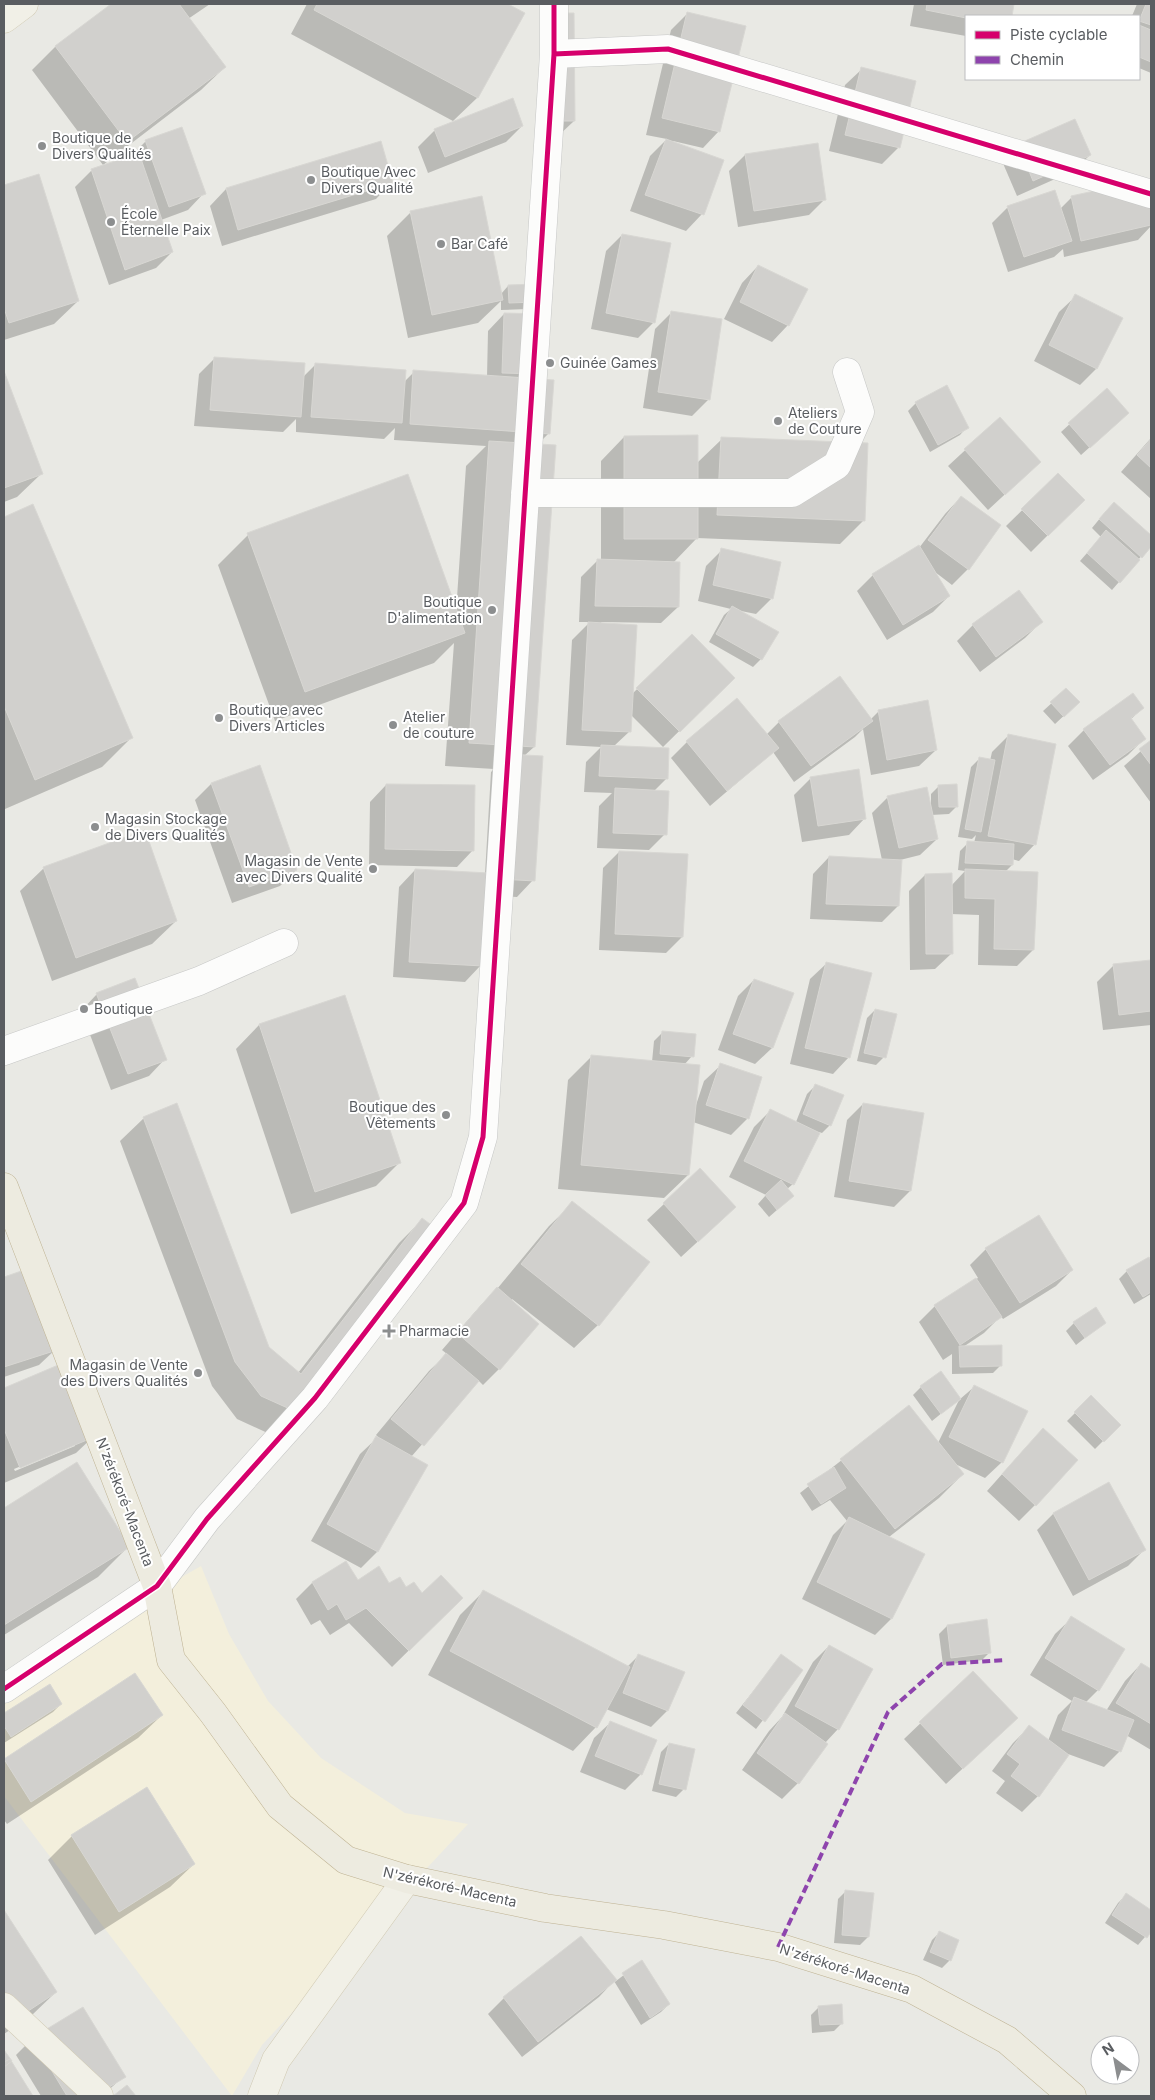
<svg xmlns="http://www.w3.org/2000/svg" width="1155" height="2100" viewBox="0 0 1155 2100" font-family="Inter,sans-serif">
  <style>
    .commercial { fill: #f3efdc }
    .shadow { fill: #0003; fill-rule: evenodd }
    .building { fill: #d1d0cd; stroke: #d8d7d3 }
    .lines { fill: none; stroke-linecap: round; stroke-linejoin: round }
    .minor-casing { stroke: #c6c7c6; stroke-width: 29 }
    .major-casing { stroke: #d0c9b2; stroke-width: 29 }
    .highway-casing { stroke: #bfb393; stroke-width: 29 }
    .minor { stroke: #fcfcfb; stroke-width: 28 }
    .major { stroke: #f1f0e7; stroke-width: 28 }
    .highway { stroke: #edebe0; stroke-width: 28 }
    .quiet { stroke: #8e44ad; stroke-width: 4; stroke-dasharray: 8 4; stroke-linecap: butt }
    .cycleway-casing { stroke: #fff; stroke-width: 8 }
    .cycleway { stroke: #d6006c; stroke-width: 5 }
    .poi-dot { fill: #8c8e8f; stroke: #fff; stroke-width: 2 }
    .labels { text-anchor: middle; stroke-width: 4; stroke-linejoin: round; paint-order: stroke }
    .poi-label { font-size: 14px; fill: #5a5d61; stroke: #fff; text-anchor: start }
    .street-label { font-size: 14px; fill: #5a5d61; stroke: #fff }
  </style>
  <rect width="100%" height="100%" fill="#e9e9e4"/>
  <path class="commercial" d="M201 1566 229 1634 268 1701 321 1758 405 1813 468 1824 262 2045 232 2096 4 1796V1679Z"/>
  <path class="shadow" d="M113 4H210L188 19 225 67 201 90 103 165 32 70 55 47Z
    M307 4H505L524 14 477 98 453 121 291 34Z
    M914 4H1013L1011 16H966V36L910 26Z
    M1137 4H1151V73L1139 68V16H1132Z
    M556 14 574 121 557 137H540V30Z
    M687 14 719 131 703 148 673 141 702 214 686 231 630 211 650 156 667 139 646 135 671 30Z
    M862 69 898 148 882 164 829 151 845 85Z
    M522 126 506 142 428 173 418 147 435 130Z
    M146 141 204 193 188 210 161 220 172 252 156 268 109 285 75 187 92 170 130 157Z
    M380 142 392 182 376 199 222 246 210 206 226 189Z
    M745 155 825 199 809 215 738 227 729 171Z
    M1090 155 1073 171 1017 196 1002 161Z
    M38 176 78 301 54 324 4 340V187Z
    M1144 181 1151 212V226L1138 240 1064 257 1063 249 1054 257 1008 272 992 223 1008 207 1060 209 1072 197Z
    M411 212 501 294 508 286 535 285 527 309 501 310V301L478 323 408 338 387 236Z
    M622 235 654 322 638 338 591 329 606 251Z
    M758 266 788 325 772 342 724 319 742 283Z
    M1076 296 1096 369 1080 385 1034 361 1059 312Z
    M671 313 709 399 692 416 643 408 655 329Z
    M504 314 549 433 537 445 534 747 524 756 533 880 517 897 485 895 481 965 465 982 393 977 399 887 415 870 485 874 491 772 494 769 445 766 454 643 434 663 275 721 218 565 248 535 456 612 466 466 486 446 394 440 395 428 384 439 296 432V419L283 432 194 426 199 374 215 358 303 377 315 365 404 382 414 372 487 377 488 331Z
    M4 374 41 474 17 497 4 502Z
    M1107 390 1119 421 1081 455 1061 432Z
    M916 403 967 427 960 435 930 452 908 411Z
    M1000 418 1040 462 988 510 948 466Z
    M624 437 697 463 722 439 864 520 840 544 697 538 673 563 678 607 661 623 601 622 632 694 692 636 733 678 663 747 631 715 630 731 614 746 667 778 653 792 665 834 649 850 597 848 599 806 612 793 584 792 586 762 601 747 566 745 572 640 590 622H579L581 577 597 561H601V461Z
    M1151 438V499L1121 472Z
    M1058 475 1083 500 1031 552 1006 526Z
    M961 497 968 569 952 585 935 572 949 596 933 612 887 640 857 591 873 575 919 548 945 514Z
    M33 506 132 737 102 767 5 809 4 518Z
    M1106 511 1150 535 1151 534V545L1112 590 1080 561 1101 537 1092 528Z
    M722 550 772 598 756 614 741 611 761 659 753 667 709 642 724 615 731 609 698 601 706 566Z
    M1041 622 1025 638 980 672 957 641 973 625Z
    M840 678 871 719 879 711 936 750 919 766 871 775 863 729 855 737 794 782 773 752 710 806 671 758 687 742 766 735 779 722Z
    M1066 690 1070 710 1055 724 1043 711Z
    M1143 708 1130 720 1144 739 1128 755 1093 780 1068 746 1084 730Z
    M1008 736 1035 844 1019 861 1012 859V865L1005 872 1033 950 1017 966 978 965 979 915 951 914 952 953 935 969 910 970 909 891 925 875 951 886 965 871 958 870 960 851 968 843H974L976 835 972 839 958 837 971 767 979 759 990 761 992 752Z
    M1151 742V803L1124 766Z
    M810 779 865 818 849 835 802 842 794 795Z
    M211 784 296 870 280 886 232 903 195 800Z
    M386 785 473 850 457 867 369 865 370 802Z
    M939 786 957 806 949 814 931 815 937 839 920 855 900 860 898 906 882 922 810 919 813 874 829 857 882 860 872 813 888 797 931 807V794Z
    M619 852 682 937 666 953 599 950 603 868Z
    M44 868 176 921 152 944 52 981 20 891Z
    M1151 961V1025L1103 1030 1097 982 1114 965Z
    M827 963 849 1057 833 1074 790 1064 810 979Z
    M754 980 792 994 772 1048 755 1064 718 1050 738 996Z
    M97 994 165 1059 149 1076 111 1090 81 1011Z
    M344 996 400 1162 376 1186 291 1214 236 1049 259 1025Z
    M875 1010 884 1057 876 1065 857 1061 867 1018Z
    M662 1033 692 1056 684 1065 695 1108 704 1081 721 1065 748 1118 731 1135 693 1122 688 1175 664 1198 558 1189 568 1080 592 1056 652 1062 654 1041Z
    M815 1086 830 1125 822 1133 819 1132 793 1184 787 1189 793 1196 769 1217 758 1204 766 1195 729 1177 754 1127 771 1110 796 1122 807 1094Z
    M863 1104 910 1191 894 1207 834 1197 847 1120Z
    M144 1118 268 1348 298 1373 399 1243 422 1220 287 1442 237 1419 212 1386 120 1141Z
    M573 1203 598 1325 574 1348 512 1299 499 1369 483 1385 478 1380 411 1457 426 1465 377 1552 361 1568 311 1541 360 1454 378 1437 376 1435 429 1371 447 1354 442 1350 481 1305 497 1289 549 1226Z
    M664 1204 718 1223 681 1257 647 1220Z
    M986 1249 1072 1270 1056 1286 1003 1319 1001 1316 984 1333 963 1347 1001 1365 993 1373 952 1374V1354L943 1360 919 1322 935 1306 978 1278 970 1265Z
    M1148 1258 1151 1263V1294L1134 1304 1119 1279 1127 1271Z
    M30 1270 56 1349 39 1365 4 1377V1279Z
    M1105 1322 1076 1345 1066 1331 1074 1323Z
    M63 1365 93 1437 76 1453 4 1483V1390ZM75 1444V1446L15 1471 14 1469Z
    M921 1387 959 1399 932 1421 913 1395Z
    M974 1387 1002 1462 985 1478 953 1463 963 1474 939 1498 889 1537 891 1619 875 1635 802 1599 833 1535 847 1521 830 1500 812 1511 800 1493 909 1407 938 1443 959 1400Z
    M1091 1397 1119 1425 1095 1449 1067 1421Z
    M1027 1446 1035 1505 1019 1521 987 1491Z
    M76 1464 128 1547 98 1577 4 1635V1509Z
    M1108 1484 1144 1550 1128 1566 1073 1596 1037 1530 1053 1514Z
    M345 1562 357 1582 389 1585 422 1595 462 1598 392 1667 349 1623 330 1635 320 1620 311 1625 296 1599 312 1583Z
    M483 1592 627 1667 639 1655 667 1711 651 1727 606 1709 596 1727 573 1751 428 1675 460 1615Z
    M1072 1618 1098 1690 1085 1703 1106 1711 1125 1681 1141 1664 1151 1671V1750L1126 1735 1120 1751 1104 1767 1068 1754 1038 1796 1022 1812 996 1793 1005 1781 992 1771 1013 1743 1029 1727 1048 1741 1058 1715 1072 1701 1030 1675 1055 1634Z
    M947 1626 990 1652 982 1660 943 1665 939 1634Z
    M829 1646 838 1729 825 1743 798 1783 782 1799 742 1770 769 1731 782 1717 813 1662Z
    M781 1656 801 1671 756 1729 736 1713Z
    M973 1673 1000 1734 946 1784 904 1739Z
    M135 1674 162 1715 138 1738 7 1824 4 1820V1760Z
    M50 1686 61 1704 53 1712 4 1743V1714Z
    M611 1722 641 1774 625 1790 580 1772 594 1738Z
    M669 1744 684 1789 676 1797 652 1791 661 1752Z
    M72 1836 194 1864 170 1887 95 1935 48 1860Z
    M846 1891 868 1937 860 1945 834 1943 838 1899Z
    M1126 1895 1151 1911V1930L1138 1945 1105 1923 1118 1903Z
    M4 1912 56 1992 32 2015 4 2034Z
    M940 1932 950 1960 942 1968 923 1960 932 1940Z
    M581 1937 616 1981 641 1962 669 2004 661 2012 641 2025 614 1981 599 1997 522 2057 488 2014 504 1998Z
    M819 2007 842 2023 834 2031 812 2033 811 2015Z
    M32 2039 124 2076 102 2096H41L16 2055Z
    M4 2053 11 2062 32 2096H4Z"/>
  <path class="building" d="M111 4H179L226 67 127 142 55 46Z
    M317 4H508L525 13 478 98 314 10Z
    M927 4H1014L1012 16 966 18 926 10Z
    M1146 4H1151V25L1139 21Z
    M687 12 746 26 720 132 662 118Z
    M556 13H574L575 121H556Z
    M1139 25 1151 30V62L1139 57Z
    M861 67 916 81 900 148 845 135Z
    M513 98 523 126 445 157 434 129Z
    M1075 119 1091 155 1033 181 1018 144Z
    M182 127 206 194 169 207 145 140Z
    M666 139 724 160 704 215 645 195Z
    M381 141 393 183 238 230 226 188Z
    M818 143 826 200 754 211 745 154Z
    M139 153 173 252 125 270 91 169Z
    M39 174 79 301 9 323 4 308V185Z
    M1145 180 1151 207V225L1081 241 1071 196Z
    M1055 190 1072 241 1024 257 1007 206Z
    M482 196 503 300 432 315 410 211Z
    M622 234 671 243 655 323 606 313Z
    M758 265 808 289 789 326 740 302Z
    M536 284 537 302 509 303 508 285Z
    M1075 294 1123 318 1097 369 1049 345Z
    M671 311 722 319 710 400 658 392Z
    M504 313 543 314 542 374 502 373Z
    M214 357 305 363 301 417 210 410Z
    M315 363 406 370 402 423 311 417Z
    M413 370 554 380 550 434 410 424Z
    M4 371 43 474 4 488Z
    M947 385 969 428 938 445 915 402Z
    M1107 388 1129 413 1090 448 1068 423Z
    M1000 417 1041 462 1005 495 964 449Z
    M698 435V539H624V436Z
    M721 437 868 443 865 521 717 515Z
    M1151 439V468L1137 455Z
    M489 441 556 445 535 747 469 743Z
    M1058 473 1085 500 1048 536 1021 509Z
    M408 474 465 633 305 692 247 533Z
    M961 496 1001 525 969 570 928 540Z
    M1114 502 1151 535V547L1142 558 1099 519Z
    M33 504 133 738 35 780 4 706V517Z
    M1106 530 1140 560 1120 583 1087 553Z
    M919 545 950 596 903 625 872 574Z
    M721 548 781 562 773 599 713 585Z
    M597 559 680 562 679 607 595 606Z
    M1019 590 1043 622 996 657 972 624Z
    M732 606 779 632 762 660 716 634Z
    M588 622 637 625 631 732 582 730Z
    M692 634 735 678 680 732 636 688Z
    M840 676 873 721 811 766 778 721Z
    M1066 688 1080 702 1064 717 1050 702Z
    M1133 693 1144 708 1131 718 1146 739 1110 765 1083 729Z
    M737 698 779 748 727 791 686 741Z
    M928 700 937 750 887 760 878 710Z
    M1008 734 1056 744 1036 845 988 836Z
    M1151 740V765L1139 749Z
    M601 745 669 748 668 779 599 776Z
    M507 754 543 756 535 881 499 879Z
    M979 757 995 760 981 832 965 829Z
    M260 765 297 870 249 887 211 783Z
    M859 769 866 819 818 826 810 777Z
    M386 784 475 785 474 851 385 849Z
    M957 784 958 807H939L938 785Z
    M927 787 938 839 899 848 887 796Z
    M615 788 669 791 667 835 613 833Z
    M145 830 177 921 76 958 43 867Z
    M967 841 1014 844 1013 865 965 863Z
    M619 851 688 854 683 937 615 934Z
    M829 856 902 860 899 906 826 904Z
    M415 869 488 873 483 966 409 962Z
    M965 869 1038 872 1034 950 994 949 995 899 965 898Z
    M952 873 953 954H926L925 874Z
    M1151 960V1011L1119 1015 1113 964Z
    M826 962 872 973 850 1058 805 1048Z
    M135 978 167 1060 128 1074 96 993Z
    M754 979 794 993 773 1048 733 1034Z
    M345 995 401 1163 315 1192 259 1024Z
    M875 1009 897 1014 886 1058 864 1053Z
    M662 1031 696 1034 694 1057 660 1054Z
    M591 1055 700 1065 689 1175 581 1165Z
    M720 1063 762 1077 749 1119 706 1105Z
    M815 1084 844 1095 831 1126 803 1114Z
    M177 1103 269 1347 301 1374 422 1218 450 1239 312 1419 261 1396 235 1362 143 1117Z
    M863 1103 924 1113 911 1191 849 1181Z
    M770 1109 820 1133 794 1185 744 1161Z
    M700 1168 736 1207 698 1242 663 1203Z
    M781 1180 794 1196 777 1210 765 1195Z
    M572 1201 650 1262 599 1326 521 1264Z
    M1039 1215 1073 1270 1020 1303 985 1248Z
    M1149 1257 1151 1261V1292L1143 1297 1126 1270Z
    M30 1268 57 1350 4 1367V1277Z
    M976 1278 1002 1317 960 1345 934 1305Z
    M497 1287 539 1324 500 1370 457 1333Z
    M1096 1307 1106 1323 1085 1338 1073 1322Z
    M1002 1345V1366L960 1367 959 1346Z
    M446 1353 479 1381 424 1446 391 1419Z
    M63 1363 94 1437 20 1468 4 1429V1388Z
    M941 1371 961 1399 941 1414 920 1386Z
    M974 1385 1028 1411 1003 1463 949 1437Z
    M1091 1395 1121 1425 1104 1442 1074 1412Z
    M909 1405 964 1474 895 1529 840 1459Z
    M1043 1428 1078 1460 1036 1506 1002 1474Z
    M376 1436 428 1465 378 1552 327 1524Z
    M77 1462 130 1547 4 1625V1508Z
    M834 1467 846 1488 821 1504 807 1484Z
    M1109 1482 1146 1550 1089 1580 1053 1513Z
    M849 1517 925 1554 892 1619 817 1582Z
    M346 1561 358 1580 379 1566 389 1583 400 1577 406 1587 414 1582 422 1593 441 1575 463 1598 409 1651 366 1608 346 1620 337 1604 328 1610 312 1582Z
    M483 1590 630 1667 597 1728 450 1651Z
    M1071 1616 1125 1649 1099 1691 1045 1658Z
    M987 1619 991 1653 951 1658 947 1625Z
    M829 1645 873 1669 839 1730 795 1706Z
    M638 1654 685 1672 668 1711 623 1693Z
    M781 1654 803 1670 765 1722 743 1705Z
    M1141 1663 1151 1669V1724L1116 1703Z
    M973 1671 1018 1718 963 1769 919 1722Z
    M135 1673 163 1715 31 1802 4 1759Z
    M50 1684 62 1704 11 1737 4 1726V1713Z
    M1074 1697 1134 1720 1121 1752 1062 1730Z
    M785 1713 828 1744 799 1784 757 1753Z
    M610 1721 657 1740 642 1775 595 1756Z
    M1029 1725 1069 1755 1039 1797 1011 1776 1020 1764 1007 1754Z
    M669 1743 695 1749 686 1790 659 1784Z
    M147 1787 195 1864 119 1912 71 1835Z
    M845 1890 874 1893 869 1937 842 1935Z
    M1126 1893 1151 1910V1932L1147 1938 1112 1915Z
    M4 1910 57 1992 4 2027Z
    M939 1931 959 1940 951 1961 930 1952Z
    M581 1936 617 1980 538 2042 503 1997Z
    M642 1960 670 2004 650 2018 622 1973Z
    M842 2004 843 2024 820 2025 818 2006Z
    M83 2007 126 2077 94 2096H67L32 2038Z
    M4 2050 12 2061 4 2067Z
    M10 2059 33 2096H4V2062Z
    M127 2085 136 2096H113Z"/>
  <g class="lines">
    <defs>
      <path id="minor" d="M554 54 668 49 1151 194
        M525 493H792L837 465 860 412 847 372
        M4 1051 199 981 284 943
        M4 1689 157 1586 207 1519 315 1398 464 1203 483 1137 554 54V4"/>
      <path id="major" d="M4 19 24 4
        M4 2007 99 2096
        M262 2096 276 2060 407 1879"/>
      <path id="highway" d="M4 1187 157 1586 171 1660 213 1713 280 1806 346 1860 407 1879 545 1908 664 1925 778 1947 912 1989 1007 2040 1072 2096"/>
    </defs>
    <use href="#minor" class="minor-casing"/>
    <use href="#major" class="major-casing"/>
    <use href="#highway" class="highway-casing"/>
    <use href="#minor" class="minor"/>
    <use href="#major" class="major"/>
    <use href="#highway" class="highway"/>
    <path class="quiet" d="M778 1947 888 1712 942 1664 1005 1660"/>
    <defs>
      <path id="cycleway" d="M554 54 668 49 1151 194
        M4 1689 157 1586 207 1519 315 1398 464 1203 483 1137 554 54V4"/>
    </defs>
    <use href="#cycleway" class="cycleway-casing"/>
    <use href="#cycleway" class="cycleway"/>
  </g>
  <g class="poi-dot">
    <circle cx="42" cy="146" r="5"/>
    <circle cx="311" cy="180" r="5"/>
    <circle cx="111" cy="222" r="5"/>
    <circle cx="441" cy="244" r="5"/>
    <circle cx="550" cy="363" r="5"/>
    <circle cx="778" cy="421" r="5"/>
    <circle cx="492" cy="610" r="5"/>
    <circle cx="219" cy="718" r="5"/>
    <circle cx="393" cy="725" r="5"/>
    <circle cx="95" cy="827" r="5"/>
    <circle cx="373" cy="869" r="5"/>
    <circle cx="84" cy="1009" r="5"/>
    <circle cx="446" cy="1115" r="5"/>
    <path d="M386.5 1323.5h5v5h5v5h-5v5h-5v-5h-5v-5h5z"/>
    <circle cx="198" cy="1373" r="5"/>
  </g>
  <g class="labels">
    <g class="poi-label">
      <text x="52" y="143">Boutique de<tspan x="52" dy="16">Divers Qualités</tspan></text>
      <text x="321" y="177">Boutique Avec<tspan x="321" dy="16">Divers Qualité</tspan></text>
      <text x="121" y="219">École<tspan x="121" dy="16">Éternelle Paix</tspan></text>
      <text x="451" y="249">Bar Café</text>
      <text x="560" y="368">Guinée Games</text>
      <text x="788" y="418">Ateliers<tspan x="788" dy="16">de Couture</tspan></text>
      <text x="482" y="607" text-anchor="end">Boutique<tspan x="482" dy="16">D'alimentation</tspan></text>
      <text x="229" y="715">Boutique avec<tspan x="229" dy="16">Divers Articles</tspan></text>
      <text x="403" y="722">Atelier<tspan x="403" dy="16">de couture</tspan></text>
      <text x="105" y="824">Magasin Stockage<tspan x="105" dy="16">de Divers Qualités</tspan></text>
      <text x="363" y="866" text-anchor="end">Magasin de Vente<tspan x="363" dy="16">avec Divers Qualité</tspan></text>
      <text x="94" y="1014">Boutique</text>
      <text x="436" y="1112" text-anchor="end">Boutique des<tspan x="436" dy="16">Vêtements</tspan></text>
      <text x="399" y="1336">Pharmacie</text>
      <text x="188" y="1370" text-anchor="end">Magasin de Vente<tspan x="188" dy="16">des Divers Qualités</tspan></text>
    </g>
    <g class="street-label">
      <text transform="translate(125 1502) rotate(69)" y="5">N'zérékoré-Macenta</text>
      <text transform="translate(450 1887) rotate(13)" y="5">N'zérékoré-Macenta</text>
      <text transform="translate(845 1969) rotate(18)" y="5">N'zérékoré-Macenta</text>
    </g>
  </g>
  <rect width="1155" height="2100" fill="none" stroke="#5a5d61" stroke-width="10"/>
  <rect x="965" y="15" width="175" height="65" fill="#ffffff" stroke="#bdbec0"/>
  <rect x="975" y="31" width="25" height="8" fill="#d6006c" stroke="#bdbec0"/>
  <text x="1010" y="40" font-size="15" fill="#5a5d61">Piste cyclable</text>
  <rect x="975" y="56" width="25" height="8" fill="#8e44ad" stroke="#bdbec0"/>
  <text x="1010" y="65" font-size="15" fill="#5a5d61">Chemin</text>
  <g transform="translate(1115 2060) rotate(328)"><circle r="24" fill="#ffffff" stroke="#bdbec0"/>
  <path d="M0-4L9 19L0 12L-9 19Z" fill="#8c8e8f"/>
  <text y="-8" font-size="14" font-weight="bold" text-anchor="middle" fill="#5a5d61">N</text>
  </g>
</svg>
